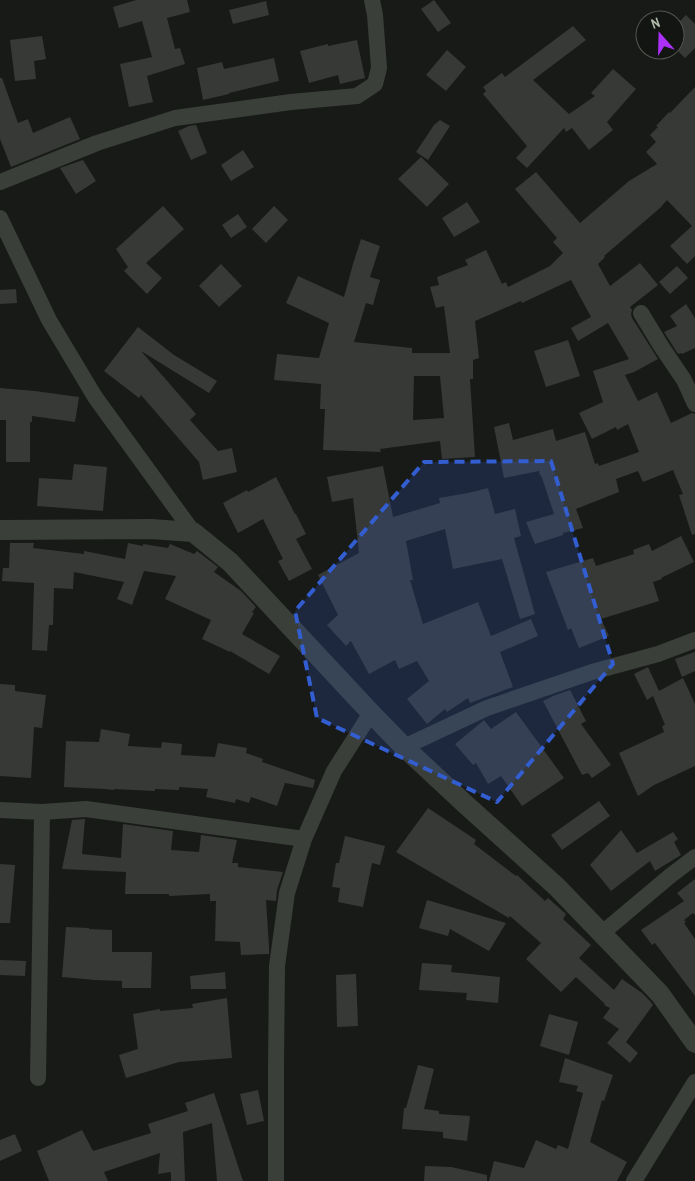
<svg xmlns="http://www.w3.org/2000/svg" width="695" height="1181" viewBox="0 0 695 1181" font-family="'Archivo Narrow',sans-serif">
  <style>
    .building { fill: #363935; fill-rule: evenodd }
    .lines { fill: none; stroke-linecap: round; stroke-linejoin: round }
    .minor { stroke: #3a3f39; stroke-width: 16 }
    .tertiary { stroke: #3a3f39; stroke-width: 20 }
    .marked { fill: #335ed1; fill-opacity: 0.2; stroke: #335ed1; stroke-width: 4; stroke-dasharray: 10 6; stroke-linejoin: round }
  </style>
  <rect width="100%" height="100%" fill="#181a18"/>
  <path class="building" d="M136 0H187L190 12 167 18 175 49 180 48 185 64 147 76 153 102 129 107 120 64 152 57 142 21 119 28 113 7Z
    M434 0 451 23 438 32 421 9Z
    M266 1 269 15 233 24 229 10Z
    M686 15 695 24V48L685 58 675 48V26Z
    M573 26 586 40 533 80 569 114 595 96 591 93 613 69 636 89 607 122 613 130 589 150 572 128 566 132 564 128 527 168 516 158 527 146 483 94 486 91 483 87 502 73 505 77Z
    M42 36 46 59 34 61 36 79 15 81 10 40Z
    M357 40 365 78 340 84 338 75 309 83 300 51 328 44V46Z
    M447 50 466 67 446 91 426 75Z
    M274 58 279 81 229 93V94L203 100 197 68 222 62 224 69Z
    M0 78H2L18 123 28 119 33 133 70 117 80 139 11 167 0 139Z
    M695 87V256L687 264 670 246 692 226 667 200 660 208 604 256 605 257 598 264 610 286 640 263 658 285 630 307 632 310 631 314 632 318 658 359 634 372 625 375 638 401 657 392 671 423 692 413 695 414V534L692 535 679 495 683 494 673 470 643 482 638 471 616 479 619 492 576 509 583 528 563 533V535L535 544 526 522 554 514 541 475 540 476 539 471 504 478 494 427 509 423 513 440 553 429 556 441 585 432 595 464 598 463 599 466 639 452 628 424 617 430 616 427 592 439 579 413 603 402 593 371 629 359 608 323 578 341 571 328 591 317 571 280 522 303 521 301 475 321 479 358 473 360V379H470L475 457 442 459 440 441 380 449 381 452 323 450 325 409H320L321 384 274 380 277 354 319 358 329 323 286 303 298 276 344 297 353 264 361 239 380 246 370 277 380 280 373 305 366 303 354 342 412 348V353H450L444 306 436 308 430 287 439 285 437 277 468 265 465 260 486 250 502 284 506 282 508 287 550 266 563 253 553 242 557 238 515 189 536 172 580 223 629 181 657 164 646 152 656 142 650 135 658 127 656 126 669 112 670 113ZM414 376H440L444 418 413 420Z
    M440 120 450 126 428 160 416 152 434 125Z
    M196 125 207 153 191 160 178 131 189 126Z
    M243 150 254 167 231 181 221 165Z
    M421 157 449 184 427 207 398 179Z
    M83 160 96 181 76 194 60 168Z
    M467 202 480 222 454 237 442 218Z
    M163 206 184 229 146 263 162 278 147 294 124 271 128 267 116 249Z
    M274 206 288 220 266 243 252 229Z
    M238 214 247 227 231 238 222 225Z
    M221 264 242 286 219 307 199 286Z
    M677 266 688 278 670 294 659 282Z
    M16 289 17 303 0 304V290Z
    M686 304 695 318V348L682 354 681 353 678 354 664 332 677 326 670 316Z
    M138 327 174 355 217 381 209 393 141 351 196 414 190 420 218 451 232 448 237 472 203 480 199 462 141 395 139 398 104 371Z
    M568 340 580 376 546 387 534 351Z
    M0 388 35 391 79 397 75 422 32 416V422H30V462H6V420H0Z
    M74 464 107 467 103 511 37 506 39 478 72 480Z
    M383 466 393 517 440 503 439 498 468 493 488 488 495 514 515 509 521 536 514 538 535 614 520 619 502 559 453 569 445 529 406 541 413 580H410L423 624 478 602 491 636 531 619 538 636 500 652 513 687 470 703 468 698 447 712 445 709 427 724 407 699 429 681 417 661 399 669 395 660 369 674 351 641 346 646 327 625 338 615 318 575 359 553 353 498 332 502 327 477Z
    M276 477 295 514H296L306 534 296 539 312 569 289 581 278 561 283 559 263 519 238 533 223 503 247 490 248 492Z
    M681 536 694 562 661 578 662 579 653 582 659 601 601 619 609 636 579 648 571 628 568 630 546 572 593 558 596 566 634 554 633 550 649 544 652 551Z
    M10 543H34L33 548 84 554V551L125 559 128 543 143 546V544L168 548 170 544 194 554 197 551 218 567 214 572 241 591 256 607 252 612 254 613 242 634 280 656 269 674 230 651V652L202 639 211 620 165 599 176 576 144 571 132 605 117 599 124 582 74 572 73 589 54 588 53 625H49L47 651 32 650 34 583 2 581 3 568H9Z
    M695 652V671L682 677 675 659Z
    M648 667 659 691 683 678 695 704V766L654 785 638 796 619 753 664 732 662 726 665 725 653 696 647 700 634 674Z
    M0 684 15 685V691L46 695 42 728 34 727 31 778 0 776Z
    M570 690 586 721 581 724 611 765 592 778 588 773 582 775 543 701 553 696Z
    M516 712 564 778 522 806 501 776 488 784 476 763 473 765 455 744 483 721 484 720 491 729Z
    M101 729 130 734 128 746 161 748 162 742 182 744 181 755 215 757 218 743 247 748 246 753 263 759 262 762 315 780 313 788 285 783 277 806 251 797 249 803 236 799 235 803 206 797 208 789 179 787V790L155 789V791L114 789V790L105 789 64 787 66 741 99 742Z
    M599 801 610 816 562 850 551 835Z
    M428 808 476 840 474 844 516 876 517 875 545 901 548 898 566 914 563 919 591 945 579 958 614 990 622 979 642 993 651 1002 653 1005 626 1042 638 1053 630 1063 607 1043 619 1029 603 1018 610 1008 604 1005 605 1004 576 977 561 992 526 959 541 943 510 916 509 918 396 852Z
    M85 819 82 854 121 858 123 824 173 831 171 850 199 852 201 835 237 840 232 863H238V867L283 872 277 890 276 901 266 900 269 947V954L241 955 240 942 215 941 216 901H210V894L169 896V894H125L126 872 62 869 72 820Z
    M621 830 637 853 673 832 678 839 674 842 681 855 655 871 650 861 611 891 590 865Z
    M345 836 385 846 380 865 372 863 363 907 338 902 340 888 332 887 336 863H339Z
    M0 864 15 865 10 923H0Z
    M695 879V915L693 913 684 920 686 922 684 923 695 939V996L655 943 652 945 641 930 684 901 677 893Z
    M427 900 506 923 489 951 450 929 448 936 419 928Z
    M66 927 89 928V929L112 930V952H152L151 988H122V981L95 980 62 977Z
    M0 960 26 961 25 976 0 975Z
    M422 963 452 965 451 972 500 977 498 1003 466 1000 467 993 419 990Z
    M225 972 226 989H191L190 976Z
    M356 974 358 1026 337 1027 336 975Z
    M227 998 232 1058 179 1062 126 1078 119 1055 138 1049 133 1014 160 1009V1011L193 1008 192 1004Z
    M549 1014 578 1022 569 1055 540 1046Z
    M565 1058 613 1075 604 1101 602 1100 590 1142 627 1162 617 1181H489L494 1161 524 1168 536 1140 556 1149 558 1145 568 1149 583 1093 576 1091 578 1086 559 1082Z
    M418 1065 434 1069 424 1109 439 1111V1114L470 1116 467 1141 443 1138V1132L402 1129 404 1108H406Z
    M258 1090 264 1121 247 1125 240 1094Z
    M214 1093 243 1181H217L212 1123 183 1132 185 1181H171V1172L158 1174 160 1153 104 1172 108 1181H49L37 1151 82 1130 93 1151 151 1133 148 1124 188 1111 185 1103Z
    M15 1134 22 1151 0 1161V1140Z
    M425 1166 451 1167 487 1175V1181H424Z"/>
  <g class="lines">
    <path class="minor" d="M0 182 97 143 175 118 291 102 357 96 375 84 379 68 375 15 372 0
      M0 218 49 320 95 397 193 532
      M641 313 661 346 684 380 695 404
      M404 747 487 708 592 672 658 654 695 640
      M0 810 42 812 86 809 304 839
      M601 934 670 876 695 857
      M38 1078 42 812
      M276 1181V1066L277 966 287 893 304 839 334 771 371 713
      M634 1181 695 1082"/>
    <path class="tertiary" d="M0 530 151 529 193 532 230 562 371 713 404 747 464 803 557 887 660 994 695 1043"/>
  </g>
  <path class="marked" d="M551 461 613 664 497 802 317 718 295 611 424 462Z"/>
  <g transform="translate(660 35) rotate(340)"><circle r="24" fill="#131513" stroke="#52574f"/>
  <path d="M0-4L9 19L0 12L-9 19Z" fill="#ab30fa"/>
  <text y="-8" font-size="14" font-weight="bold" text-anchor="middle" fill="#b0baa9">N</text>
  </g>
</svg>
